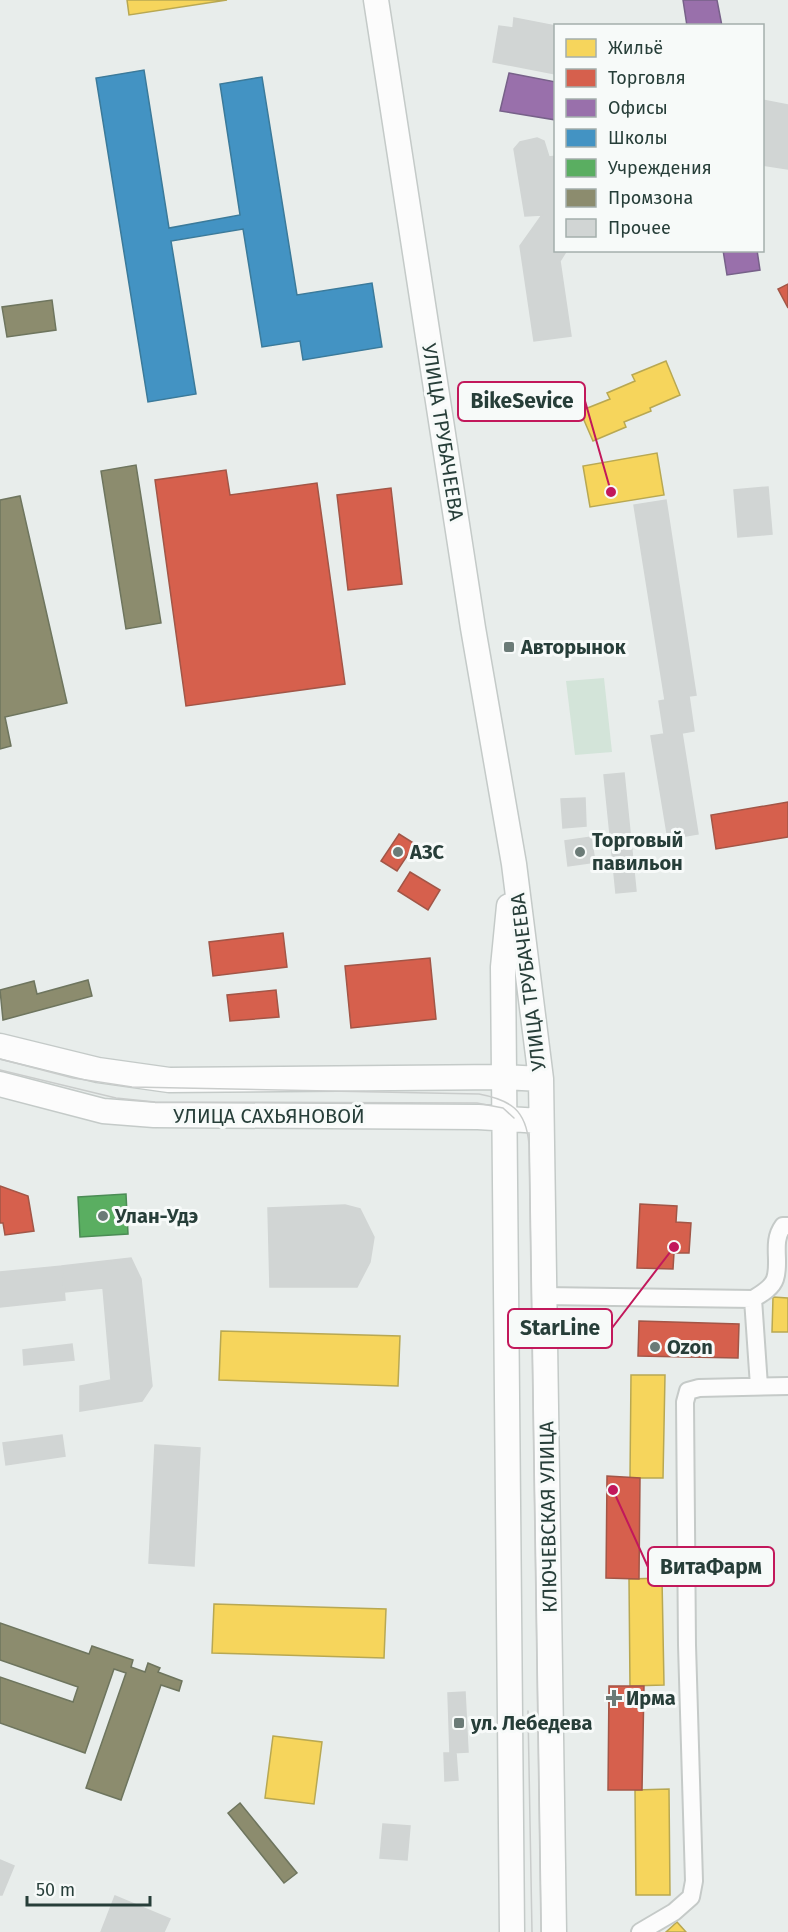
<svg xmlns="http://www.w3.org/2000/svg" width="788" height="1932" viewBox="0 0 788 1932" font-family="'Fira Sans',sans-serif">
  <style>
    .green { fill: #d3e4d9 }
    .homes { fill: #f6d55c; stroke: #b8a852; stroke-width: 1.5 }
    .shops { fill: #d6604d; stroke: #a25647; stroke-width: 1.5 }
    .offices { fill: #9970ab; stroke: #776189; stroke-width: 1.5 }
    .schools { fill: #4393c3; stroke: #3b7a9a; stroke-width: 1.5 }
    .public { fill: #5aae61; stroke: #4b8c55; stroke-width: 1.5 }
    .industry { fill: #8c8c6e; stroke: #6e755e; stroke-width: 1.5 }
    .building { fill: #d1d5d4; stroke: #d1d5d4; stroke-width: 1.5 }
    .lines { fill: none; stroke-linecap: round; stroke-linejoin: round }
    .minor-casing { stroke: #c5cac8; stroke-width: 20 }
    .secondary-casing { stroke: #c4cac8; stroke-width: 27 }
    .minor { stroke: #fcfcfc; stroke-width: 16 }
    .secondary { stroke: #fcfcfc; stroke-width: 24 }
    .tram { stroke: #c9cccb; stroke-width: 1.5 }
    .poi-dot { fill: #6b7b77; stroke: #f7faf9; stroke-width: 2 }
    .labels { text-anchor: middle; stroke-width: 6; stroke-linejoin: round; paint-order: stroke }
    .street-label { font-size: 20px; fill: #273e39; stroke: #f7faf9 }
    .poi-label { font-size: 20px; font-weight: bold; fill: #273e39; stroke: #f7faf9; text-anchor: start }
    .leader { fill: none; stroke: #c2185b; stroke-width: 2 }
    .callout-dot { fill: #c2185b; stroke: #f7faf9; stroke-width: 2 }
    .callout { fill: #f7faf9; stroke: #c2185b; stroke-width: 2 }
    .callout-label { font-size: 21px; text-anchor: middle; font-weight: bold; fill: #273e39 }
  </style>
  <rect width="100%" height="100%" fill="#e8edeb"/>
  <path class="green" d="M604 678 612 752 575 755 566 681Z"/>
  <path class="homes" d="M127 0H227L129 15Z
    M666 361 680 395 650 408 651 411 624 422 626 427 593 441 580 411 610 399 607 393 635 381 632 375Z
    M657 453 664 495 590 507 583 466Z
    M773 1297 788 1298V1332H772Z
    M221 1331 400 1336 398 1386 219 1380Z
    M631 1375H665L663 1478H630Z
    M662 1578 664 1685 630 1686 629 1579Z
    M214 1604 386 1609 384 1658 212 1653Z
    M273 1736 322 1742 314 1804 265 1798Z
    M669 1789 670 1895H636L635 1790Z
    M677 1922 686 1932H666Z"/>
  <path class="shops" d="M788 284V308L778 289Z
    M226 470 230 495 317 483 345 684 186 706 155 480Z
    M391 488 402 584 348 590 337 495Z
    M788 802V837L716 849 711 815Z
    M399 834 415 844 397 871 381 861Z
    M410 872 440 890 428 910 398 891Z
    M283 933 287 967 213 976 209 942Z
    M430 958 436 1019 351 1028 345 966Z
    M276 990 279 1017 230 1021 227 995Z
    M0 1186 28 1196 34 1231 5 1235 3 1223H0Z
    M640 1204 677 1206 676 1222 691 1223 689 1253H674L673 1269 637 1268Z
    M639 1321 739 1324 738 1358 638 1356Z
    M607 1476 640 1478 639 1579 606 1578Z
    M609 1686H644L642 1790H608Z"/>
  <path class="offices" d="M683 0H717L722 26H687Z
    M509 73 556 82V120L500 111Z
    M723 250H757L760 270 727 275Z"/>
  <path class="schools" d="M144 70 169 228 240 215 220 84 262 77 297 295 372 283 382 347 303 360 300 341 262 347 243 229 171 241 196 394 148 402 96 78Z"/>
  <path class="public" d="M126 1194 128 1234 80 1237 78 1197Z"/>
  <path class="industry" d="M52 300 56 330 7 337 2 307Z
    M136 465 161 623 126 629 101 471Z
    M20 496 67 703 5 717 11 746 0 749V500Z
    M88 980 92 996 3 1020 0 990 34 981 37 994Z
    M0 1623 89 1654 92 1646 133 1660 131 1667 145 1672 148 1663 160 1668 158 1672 182 1681 179 1691 161 1685 121 1800 86 1788 126 1673 114 1669 85 1753 0 1723V1677L73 1702 78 1687 0 1660Z
    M240 1803 297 1873 284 1883 228 1813Z"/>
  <path class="building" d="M514 18 556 26V74L493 62 499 26 513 28Z
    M762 100 788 105V169L762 165Z
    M537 138 544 141 549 157 556 156V250H567L560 261 571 336 534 341 520 246 542 215 525 216 514 149 520 142Z
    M768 487 772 534 738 537 734 490Z
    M666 500 696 695 689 696 694 731 682 733 698 834 668 839 651 736 664 734 659 701 665 700 634 505Z
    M624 773 636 891 616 893 604 775Z
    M585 798 586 826 563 828 561 799Z
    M591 837 595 862 568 866 565 841Z
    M345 1205 360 1209 374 1237 370 1262 357 1287H270L268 1208Z
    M131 1258 141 1279 152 1386 142 1401 80 1411V1386L111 1380 103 1288 65 1292 62 1266Z
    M62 1266 65 1300 0 1307V1272Z
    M72 1344 74 1360 24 1365 23 1350Z
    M62 1435 65 1456 6 1465 3 1443Z
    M155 1445 200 1448 194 1566 149 1563Z
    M465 1692 468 1752 450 1753 448 1693Z
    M444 1753H456L458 1780 445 1781Z
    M383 1824 410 1826 407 1860 380 1858Z
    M0 1860 14 1866 2 1895H0Z
    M115 1896 170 1919 164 1932H101Z"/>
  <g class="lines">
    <defs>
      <path id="minor" d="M544 1296 753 1299C761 1294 772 1288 775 1279 781 1262 771 1242 783 1226H788
        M753 1299 759 1386
        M640 1932 674 1912 691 1897 694 1881 687 1645 685 1402 688 1391 699 1388 788 1386"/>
      <path id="secondary" d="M376 0 473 628 514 864 541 1079 554 1932
        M509 906 503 967 512 1932
        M0 1046 98 1070 169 1080 503 1077 541 1079
        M0 1084 103 1111 154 1115 478 1117 541 1121"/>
    </defs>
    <use href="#minor" class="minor-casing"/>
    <use href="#secondary" class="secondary-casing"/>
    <use href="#minor" class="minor"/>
    <use href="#secondary" class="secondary"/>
    <path class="tram" d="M0 1059 73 1078 132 1087 479 1094C511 1100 526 1110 529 1144L541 1932
      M0 1070 116 1098 155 1102 477 1103 503 1108 514 1118
      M528 1711 532 1932"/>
  </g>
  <g class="poi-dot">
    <rect x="503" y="641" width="12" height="12" rx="3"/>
    <circle cx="398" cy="852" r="6"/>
    <circle cx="580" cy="852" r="6"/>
    <circle cx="103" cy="1216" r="6"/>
    <circle cx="655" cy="1347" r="6"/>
    <path d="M611 1689h6v6h6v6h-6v6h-6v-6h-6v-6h6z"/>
    <rect x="453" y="1717" width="12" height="12" rx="3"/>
  </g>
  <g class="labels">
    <g class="street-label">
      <text transform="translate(443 432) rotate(81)" y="7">УЛИЦА ТРУБАЧЕЕВА</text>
      <text transform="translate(528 982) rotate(-97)" y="7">УЛИЦА ТРУБАЧЕЕВА</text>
      <text x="269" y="1123">УЛИЦА САХЬЯНОВОЙ</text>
      <text transform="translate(548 1517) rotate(-91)" y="7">КЛЮЧЕВСКАЯ УЛИЦА</text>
    </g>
    <g class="poi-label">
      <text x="521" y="654">Авторынок</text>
      <text x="592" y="847">Торговый<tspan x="592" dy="23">павильон</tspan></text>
      <text x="410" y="859">АЗС</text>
      <text x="115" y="1223">Улан-Удэ</text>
      <text x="667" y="1354">Ozon</text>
      <text x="626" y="1705">Ирма</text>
      <text x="471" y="1730">ул. Лебедева</text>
    </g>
  </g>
  <path class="leader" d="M611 492L585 401M674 1247L612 1328M613 1490L648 1567"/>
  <g class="callout-dot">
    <circle cx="611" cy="492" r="6"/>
    <circle cx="674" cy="1247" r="6"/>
    <circle cx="613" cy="1490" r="6"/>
  </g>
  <g class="callout">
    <rect x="458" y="382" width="127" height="39" rx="6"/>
    <rect x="508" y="1309" width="104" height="39" rx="6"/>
    <rect x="648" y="1547" width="126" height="39" rx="6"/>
  </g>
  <g class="callout-label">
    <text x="522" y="408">BikeSevice</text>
    <text x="560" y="1335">StarLine</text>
    <text x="711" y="1574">ВитаФарм</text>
  </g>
  <rect x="554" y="24" width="210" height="228" fill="#f7faf9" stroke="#a4afac" stroke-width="1.5"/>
  <rect x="566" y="39" width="30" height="18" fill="#f6d55c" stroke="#a4afac" stroke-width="1.5"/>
  <text x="608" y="54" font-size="18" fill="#273e39">Жильё</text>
  <rect x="566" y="69" width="30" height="18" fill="#d6604d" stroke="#a4afac" stroke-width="1.5"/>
  <text x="608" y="84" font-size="18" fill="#273e39">Торговля</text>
  <rect x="566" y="99" width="30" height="18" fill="#9970ab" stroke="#a4afac" stroke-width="1.5"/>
  <text x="608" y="114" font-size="18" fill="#273e39">Офисы</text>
  <rect x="566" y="129" width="30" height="18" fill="#4393c3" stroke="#a4afac" stroke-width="1.5"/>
  <text x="608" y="144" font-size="18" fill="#273e39">Школы</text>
  <rect x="566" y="159" width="30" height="18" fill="#5aae61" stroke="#a4afac" stroke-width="1.5"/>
  <text x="608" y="174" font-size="18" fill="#273e39">Учреждения</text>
  <rect x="566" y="189" width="30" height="18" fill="#8c8c6e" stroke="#a4afac" stroke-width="1.5"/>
  <text x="608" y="204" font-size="18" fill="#273e39">Промзона</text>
  <rect x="566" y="219" width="30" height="18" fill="#d1d5d4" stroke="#a4afac" stroke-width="1.5"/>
  <text x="608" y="234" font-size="18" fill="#273e39">Прочее</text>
  <path d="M27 1896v9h123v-9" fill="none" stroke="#273e39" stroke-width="3"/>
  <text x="36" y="1896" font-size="18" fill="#273e39" stroke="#f7faf9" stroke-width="4.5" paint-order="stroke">50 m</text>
</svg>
